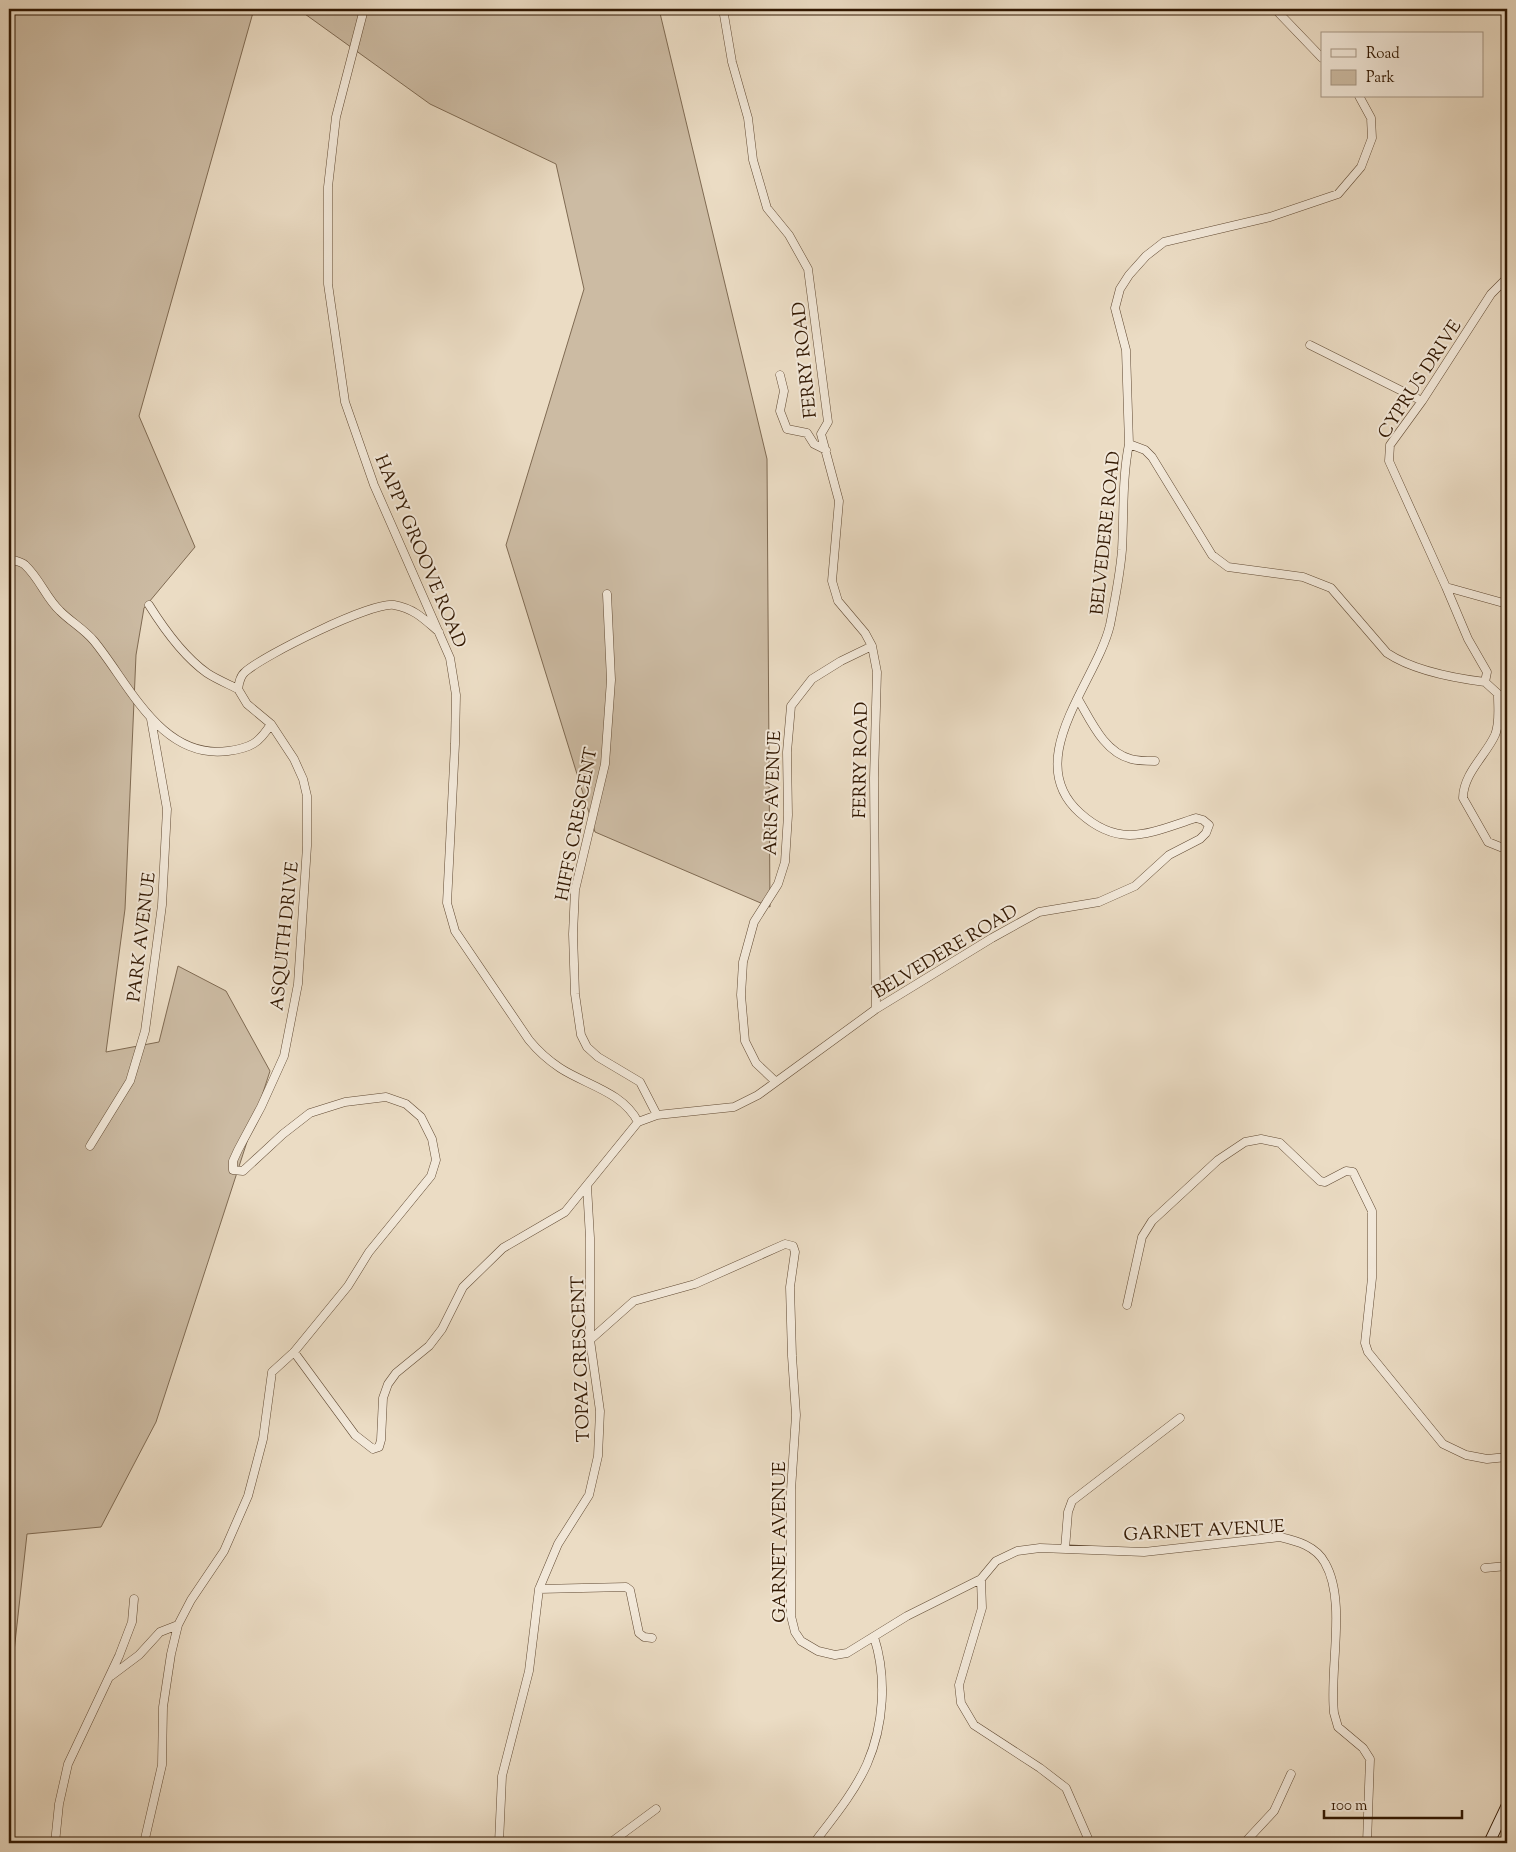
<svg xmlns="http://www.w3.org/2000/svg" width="1516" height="1852" viewBox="0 0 1516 1852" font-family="'Sorts Mill Goudy',serif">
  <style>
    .green { fill: #ccbba3; stroke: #7f6a52 }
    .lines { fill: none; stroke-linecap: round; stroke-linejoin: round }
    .street-casing { stroke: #604932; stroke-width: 9 }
    .secondary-casing { stroke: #321802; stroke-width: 12 }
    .street { stroke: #f2e8d9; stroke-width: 8 }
    .secondary { stroke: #f2e8d9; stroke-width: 10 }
    .labels { text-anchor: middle; stroke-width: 4; stroke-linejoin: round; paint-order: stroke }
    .street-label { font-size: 18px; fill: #321802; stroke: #f2e8d9 }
  </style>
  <rect width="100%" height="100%" fill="#ebdcc4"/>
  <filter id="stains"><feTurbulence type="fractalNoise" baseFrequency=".004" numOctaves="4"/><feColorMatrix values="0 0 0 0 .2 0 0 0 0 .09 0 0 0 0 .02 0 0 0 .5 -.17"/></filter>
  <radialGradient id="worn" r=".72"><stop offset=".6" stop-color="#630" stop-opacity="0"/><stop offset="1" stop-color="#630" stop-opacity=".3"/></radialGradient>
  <path class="green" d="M9 9H254L139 416 195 547 144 608 136 655 125 909 106 1052 159 1042 178 966 226 991 270 1071 156 1422 101 1527 27 1534 9 1697V206L11 203Z
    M298 9H659L767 459 770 907 595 832 506 545 584 289 556 164 430 104Z"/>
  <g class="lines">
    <defs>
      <path id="street" d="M364 9 336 117 328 187V284L345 402 374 485 450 658 456 695 455 744 447 903 455 931 529 1040C538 1051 548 1060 560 1068 586 1085 623 1092 638 1122
        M723 9 732 62 748 118 753 160 767 208 789 235 808 269 828 422 821 434 839 501 832 581 838 601 865 633 872 646 877 672 874 778 876 1009
        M1275 9 1322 58
        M1310 345 1422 401
        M780 375 784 391 780 411 787 429 807 433 814 444 826 450
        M1129 444 1126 350 1115 308 1120 289 1129 275 1146 256 1164 242 1270 217 1338 194 1361 167 1372 138 1371 118 1359 96
        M9 558C13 561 21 561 25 565 40 579 46 598 60 611 71 622 84 629 94 641 130 685 161 760 228 751 251 748 259 743 271 724
        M1446 587 1389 461 1390 445 1422 401 1491 294 1507 278
        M607 594 611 680 605 764 575 890 573 934 575 994 581 1035 587 1047 598 1057 640 1082 657 1115
        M149 605C164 629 183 656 207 673 216 679 228 684 238 689
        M1485 682 1507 702
        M1498 696C1498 708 1500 723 1495 735 1486 755 1463 774 1463 798L1488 842 1503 848
        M1078 699C1091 721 1104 752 1131 759 1138 761 1147 761 1155 761
        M776 1082 756 1063 745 1041 741 995 743 962 754 922 778 884 785 862 788 815 787 752 791 706 812 679 841 661 872 646
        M90 1146 130 1081 145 1031 155 958 162 905 167 809 151 719
        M1127 1305 1142 1237 1152 1221 1218 1160 1245 1142 1261 1139 1280 1143 1320 1181 1325 1182 1346 1171 1353 1172 1372 1211V1278L1365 1343 1368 1352 1443 1444 1466 1455 1487 1459 1507 1457
        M590 1340 634 1301 695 1284 785 1244 793 1246 795 1252 790 1287 792 1356 796 1415 791 1490V1616L795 1632 801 1641 818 1651 835 1655 847 1653 907 1616 981 1579 996 1561 1017 1551 1040 1548 1144 1552 1280 1537C1297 1541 1316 1546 1325 1563 1347 1601 1329 1669 1334 1713L1338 1727 1363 1748 1370 1759 1367 1843
        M294 1352 355 1435 373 1449 379 1447 381 1440 383 1398 388 1384 396 1373 429 1346 442 1329 463 1287 503 1248 565 1212 638 1122 657 1115 734 1107 758 1095 876 1009 992 938 1039 912 1099 902 1135 886 1169 855 1200 839 1206 833 1209 825 1203 820 1196 818C1151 832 1121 850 1080 813 1020 760 1097 681 1110 625 1115 600 1120 575 1122 550 1124 514 1122 479 1129 444L1145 450 1152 457 1212 555 1228 567 1303 577 1331 588 1387 653C1414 671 1453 678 1485 682L1487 672 1468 639 1446 587 1507 604
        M1065 1549 1068 1512 1072 1501 1180 1418
        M1485 1568 1507 1566
        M981 1579 982 1608 959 1685 961 1703 974 1725 1040 1768 1066 1788 1090 1843
        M539 1589 626 1587 630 1590 639 1633 644 1637 652 1638
        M111 1676 139 1655 160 1632 178 1625
        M55 1843 59 1804 68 1764 119 1656 132 1622 134 1599
        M144 1843 162 1765 163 1707 171 1654 178 1625 191 1600 224 1551 248 1496 263 1439 272 1372 294 1352 348 1286 369 1252 431 1176 436 1160 432 1139 421 1117 406 1104 386 1097 345 1102 310 1113 283 1134 243 1171 233 1170V1161L238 1150 261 1107 284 1056 298 984 307 846V796L303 779 294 759 271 724 247 704 238 689C239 683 240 676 245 672 264 655 371 602 394 605 415 609 424 619 439 632
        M499 1843 502 1776 529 1671 539 1589 558 1544 589 1495 598 1456 600 1411 590 1340V1238L587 1186
        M610 1843 656 1809
        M814 1843C833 1818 854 1793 867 1764 884 1725 887 1677 874 1637
        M1248 1843 1247 1840 1274 1811 1291 1774"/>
      <path id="secondary" d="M1489 1843 1507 1805"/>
    </defs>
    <use href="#street" class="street-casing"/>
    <use href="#secondary" class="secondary-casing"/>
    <use href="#street" class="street"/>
    <use href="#secondary" class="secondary"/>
  </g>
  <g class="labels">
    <g class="street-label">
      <text transform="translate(804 360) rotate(-96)" y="6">FERRY ROAD</text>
      <text transform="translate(1419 379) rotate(-57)" y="6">CYPRUS DRIVE</text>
      <text transform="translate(1105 533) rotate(-84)" y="6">BELVEDERE ROAD</text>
      <text transform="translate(421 551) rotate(67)" y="6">HAPPY GROOVE ROAD</text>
      <text transform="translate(860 760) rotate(-89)" y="6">FERRY ROAD</text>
      <text transform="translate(772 793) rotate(-88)" y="6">ARIS AVENUE</text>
      <text transform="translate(576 824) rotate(-79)" y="6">HIFFS CRESCENT</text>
      <text transform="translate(284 936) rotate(-84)" y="6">ASQUITH DRIVE</text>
      <text transform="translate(141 937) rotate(-83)" y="6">PARK AVENUE</text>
      <text transform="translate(945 951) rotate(-31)" y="6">BELVEDERE ROAD</text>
      <text transform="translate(580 1359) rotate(-92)" y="6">TOPAZ CRESCENT</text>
      <text transform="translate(1204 1530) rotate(-3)" y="6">GARNET AVENUE</text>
      <text transform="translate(779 1542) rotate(-90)" y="6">GARNET AVENUE</text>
    </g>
  </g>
  <rect width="1516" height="1852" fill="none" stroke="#ebdcc4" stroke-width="30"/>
  <rect x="10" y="10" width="1496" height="1832" fill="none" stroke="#321802" stroke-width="2.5"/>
  <rect x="15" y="15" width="1486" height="1822" fill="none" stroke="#321802"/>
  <rect x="1321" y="32" width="162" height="65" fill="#f2e8d9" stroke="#a59583"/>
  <rect x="1331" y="49" width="25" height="8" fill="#f2e8d9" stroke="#a59583"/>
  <text x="1366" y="58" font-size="15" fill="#321802">Road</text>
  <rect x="1331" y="70" width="25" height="15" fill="#ccbba3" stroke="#a59583"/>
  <text x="1366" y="82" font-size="15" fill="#321802">Park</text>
  <path d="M1324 1810v8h138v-8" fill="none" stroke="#321802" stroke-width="2.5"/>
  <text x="1331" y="1810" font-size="15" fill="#321802" stroke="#f2e8d9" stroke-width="4" paint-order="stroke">100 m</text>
  <rect width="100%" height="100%" filter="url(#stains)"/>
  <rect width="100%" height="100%" fill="url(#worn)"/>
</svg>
